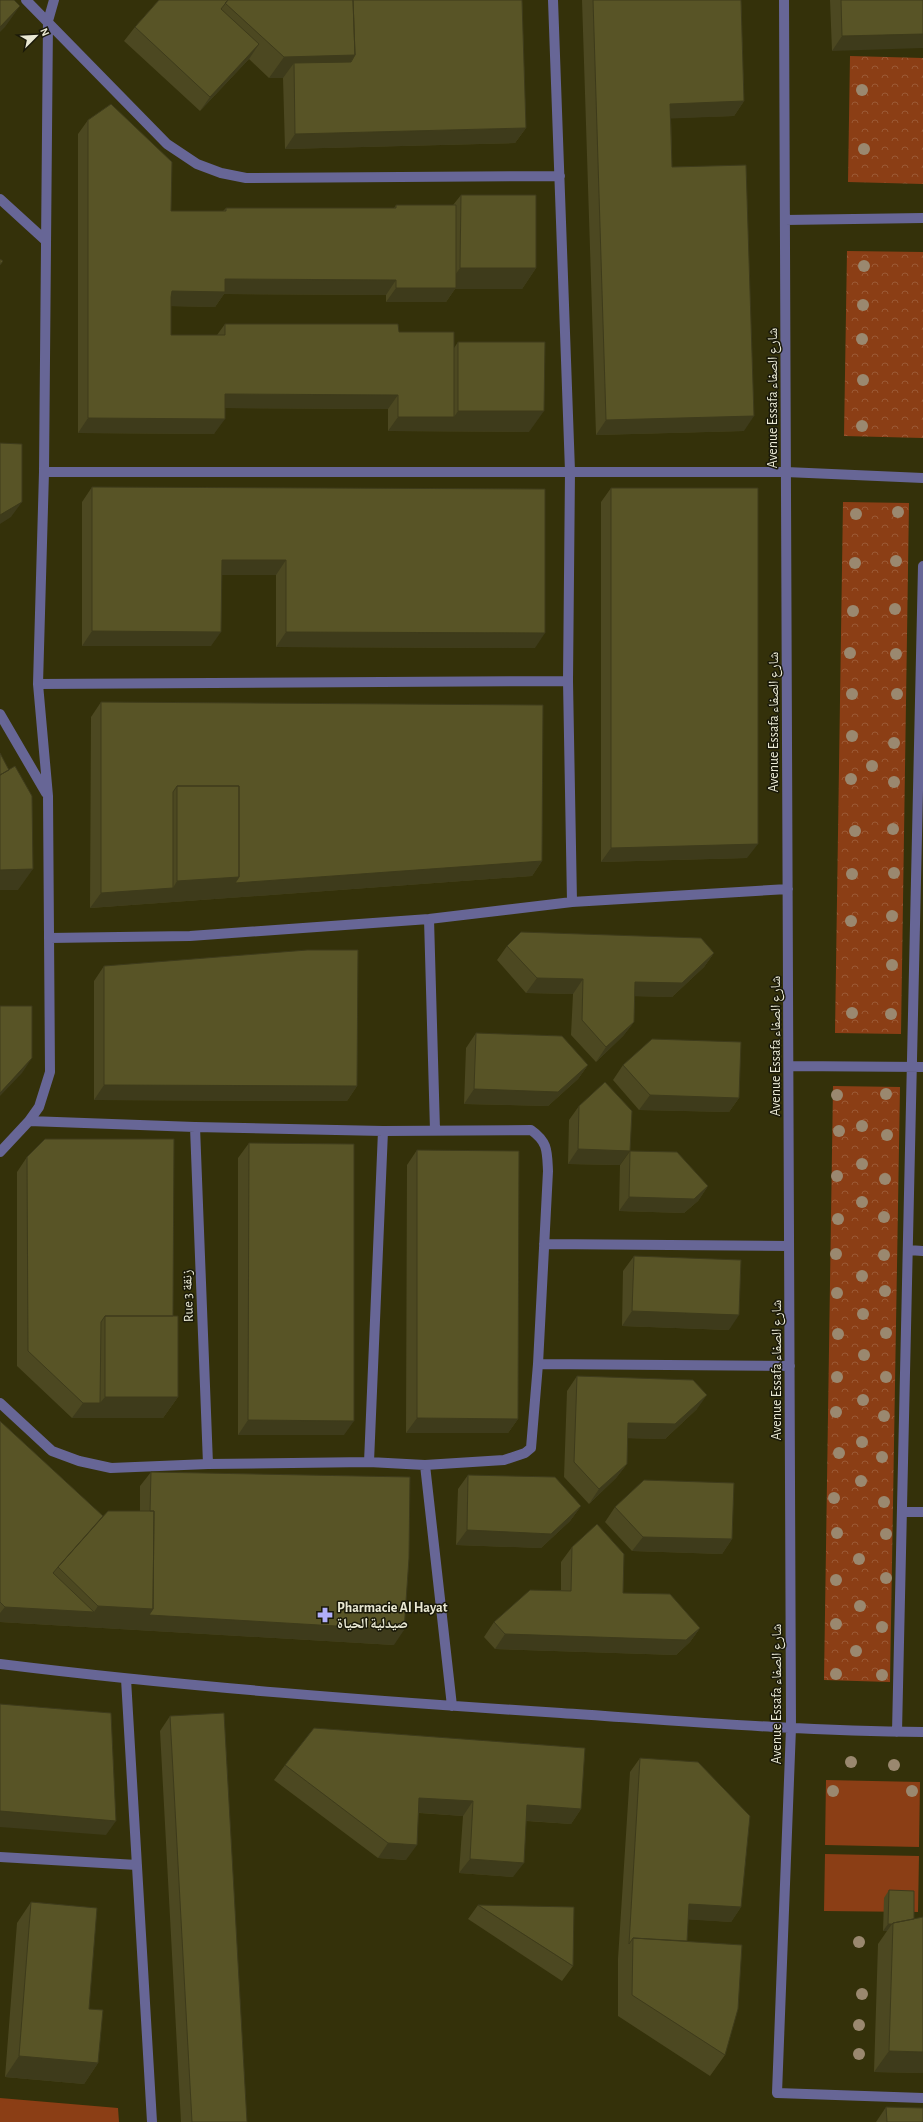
<svg xmlns="http://www.w3.org/2000/svg" width="923" height="2122" viewBox="0 0 923 2122" font-family="'Alegreya Sans','Noto Naskh Arabic',sans-serif">
  <style>
    .green { fill: #8b3e15 }
    .park { fill: url(#park-crowns) }
    .lines { fill: none; stroke-linecap: round; stroke-linejoin: round }
    .street { stroke: #676696; stroke-width: 10 }
    .tree { fill: #9a886f }
    .wall { fill: #4c4821 }
    .shaded-wall { fill: #3e3b1b }
    .building { fill: #585426; stroke: #3e3b1b }
    .labels { text-anchor: middle; stroke-width: 3; stroke-linejoin: round; paint-order: stroke }
    .street-label { font-size: 14px; fill: #e9e8d3; stroke: #1a1909 }
    .poi-label { font-size: 14px; font-weight: bold; fill: #e9e8d3; stroke: #1a1909; text-anchor: start }
  </style>
  <defs>
    <pattern id="park-crowns" width="20" height="18" patternUnits="userSpaceOnUse"><rect width="20" height="18" fill="#8b3e15"/><path d="M2 6a3 3 0 1 1 6 0M12 15a3 3 0 1 1 6 0" fill="none" stroke="#9b5a36"/></pattern>
  </defs>
  <rect width="100%" height="100%" fill="#34310a"/>
  <path class="green" d="M826 1780 920 1782 919 1847 825 1845Z
    M825 1854 919 1856 918 1912 824 1911Z
    M0 2098 118 2108 119 2122H0Z"/>
  <path class="park" d="M850 56 923 58V184L848 182Z
    M847 251 923 252V438L844 436Z
    M843 502 909 503 901 1034 835 1033Z
    M833 1086 900 1087 890 1682 824 1680Z"/>
  <g class="lines">
    <path class="street" d="M26 0 167 144 197 164 221 173 246 178 560 176
      M553 0 570 471 568 681 572 902
      M784 0 791 1728 777 2093 923 2098
      M0 199 45 240
      M785 220 923 218
      M44 472H786L923 478
      M38 684 568 681
      M0 714 46 793
      M429 919 435 1130
      M49 938 190 936 429 919 572 902 788 889
      M789 1066 923 1067
      M195 1127 208 1464
      M0 1152 29 1121 39 1107 50 1072 48 796 38 684 44 472 48 21 54 0
      M544 1244 789 1246
      M908 1250 923 1251
      M538 1364 790 1366
      M0 1403 52 1451 79 1461 111 1468 208 1464 369 1462 425 1465 504 1460 525 1453 531 1448 538 1364 548 1171C547 1151 548 1142 531 1130L383 1131 195 1127 29 1121
      M369 1462 383 1131
      M425 1465 452 1706
      M902 1512H923
      M0 1664C186 1687 373 1701 561 1713 681 1721 802 1731 923 1732
      M126 1679 152 2122
      M897 1732 923 566
      M0 1857 137 1865"/>
  </g>
  <g class="tree">
    <circle cx="862" cy="90" r="6"/>
    <circle cx="864" cy="149" r="6"/>
    <circle cx="864" cy="266" r="6"/>
    <circle cx="863" cy="305" r="6"/>
    <circle cx="862" cy="339" r="6"/>
    <circle cx="863" cy="380" r="6"/>
    <circle cx="862" cy="426" r="6"/>
    <circle cx="898" cy="512" r="6"/>
    <circle cx="856" cy="514" r="6"/>
    <circle cx="896" cy="561" r="6"/>
    <circle cx="855" cy="563" r="6"/>
    <circle cx="895" cy="609" r="6"/>
    <circle cx="853" cy="611" r="6"/>
    <circle cx="850" cy="653" r="6"/>
    <circle cx="896" cy="654" r="6"/>
    <circle cx="852" cy="694" r="6"/>
    <circle cx="897" cy="694" r="6"/>
    <circle cx="852" cy="736" r="6"/>
    <circle cx="894" cy="743" r="6"/>
    <circle cx="872" cy="766" r="6"/>
    <circle cx="851" cy="779" r="6"/>
    <circle cx="894" cy="782" r="6"/>
    <circle cx="893" cy="829" r="6"/>
    <circle cx="855" cy="831" r="6"/>
    <circle cx="894" cy="873" r="6"/>
    <circle cx="852" cy="874" r="6"/>
    <circle cx="892" cy="916" r="6"/>
    <circle cx="851" cy="921" r="6"/>
    <circle cx="892" cy="965" r="6"/>
    <circle cx="852" cy="1013" r="6"/>
    <circle cx="891" cy="1014" r="6"/>
    <circle cx="886" cy="1094" r="6"/>
    <circle cx="837" cy="1095" r="6"/>
    <circle cx="862" cy="1126" r="6"/>
    <circle cx="839" cy="1131" r="6"/>
    <circle cx="887" cy="1135" r="6"/>
    <circle cx="862" cy="1164" r="6"/>
    <circle cx="837" cy="1176" r="6"/>
    <circle cx="885" cy="1179" r="6"/>
    <circle cx="862" cy="1202" r="6"/>
    <circle cx="884" cy="1217" r="6"/>
    <circle cx="838" cy="1219" r="6"/>
    <circle cx="836" cy="1254" r="6"/>
    <circle cx="884" cy="1255" r="6"/>
    <circle cx="862" cy="1276" r="6"/>
    <circle cx="885" cy="1291" r="6"/>
    <circle cx="837" cy="1293" r="6"/>
    <circle cx="863" cy="1314" r="6"/>
    <circle cx="886" cy="1333" r="6"/>
    <circle cx="838" cy="1334" r="6"/>
    <circle cx="864" cy="1355" r="6"/>
    <circle cx="837" cy="1377" r="6"/>
    <circle cx="886" cy="1377" r="6"/>
    <circle cx="863" cy="1400" r="6"/>
    <circle cx="836" cy="1412" r="6"/>
    <circle cx="884" cy="1416" r="6"/>
    <circle cx="862" cy="1442" r="6"/>
    <circle cx="839" cy="1453" r="6"/>
    <circle cx="882" cy="1457" r="6"/>
    <circle cx="861" cy="1481" r="6"/>
    <circle cx="834" cy="1498" r="6"/>
    <circle cx="884" cy="1502" r="6"/>
    <circle cx="837" cy="1533" r="6"/>
    <circle cx="886" cy="1534" r="6"/>
    <circle cx="859" cy="1559" r="6"/>
    <circle cx="886" cy="1578" r="6"/>
    <circle cx="836" cy="1580" r="6"/>
    <circle cx="860" cy="1606" r="6"/>
    <circle cx="836" cy="1624" r="6"/>
    <circle cx="882" cy="1627" r="6"/>
    <circle cx="856" cy="1651" r="6"/>
    <circle cx="836" cy="1674" r="6"/>
    <circle cx="882" cy="1675" r="6"/>
    <circle cx="851" cy="1762" r="6"/>
    <circle cx="894" cy="1765" r="6"/>
    <circle cx="833" cy="1791" r="6"/>
    <circle cx="912" cy="1791" r="6"/>
    <circle cx="859" cy="1942" r="6"/>
    <circle cx="862" cy="1994" r="6"/>
    <circle cx="859" cy="2025" r="6"/>
    <circle cx="859" cy="2054" r="6"/>
  </g>
  <path class="wall" d="M159 0H522L526 128 515 143 285 149 283 78H269L249 59 200 111 124 41 135 27Z
    M582 0H741L744 101 734 116 671 118 672 167 744 431 596 435Z
    M830 0H923L832 51Z
    M88 120 171 211H223L226 208H394L396 205H453L461 195 536 268 522 289H455L446 302H386V295L224 294 215 307 171 306V335H217L225 324 399 332 454 348 458 342 529 432 388 431V409L225 408 214 434 78 433V134Z
    M92 487 535 648 276 647V575H222L211 646H82V502Z
    M611 488 747 858 601 862V502Z
    M101 702 542 861 532 876 90 908 91 717Z
    M507 946 714 953 704 967 672 997 634 996V1022L623 1036 596 1062 571 1035 573 994 526 993 497 960Z
    M104 966 357 1086 347 1101 94 1100V981Z
    M476 1033 588 1065 578 1079 548 1106 464 1104 466 1048Z
    M623 1065 739 1098 729 1112 639 1110 613 1080Z
    M579 1106 620 1165 568 1164 569 1120Z
    M249 1143 344 1435H238V1158Z
    M417 1150 518 1419 508 1433H406L407 1165Z
    M630 1151 708 1186 698 1201 684 1213 619 1211 620 1165Z
    M27 1157 173 1316 178 1397 163 1418H72L17 1366V1172Z
    M634 1256 729 1330 622 1326 623 1271Z
    M577 1376 697 1409 665 1439 627 1438V1464L616 1478 589 1504 564 1477 567 1391Z
    M0 1421 103 1516 140 1511V1486L151 1472 394 1645 0 1622Z
    M468 1475 581 1506 570 1521 541 1548 456 1545 458 1489Z
    M615 1507 732 1539 722 1554 632 1551 605 1522Z
    M572 1547 623 1593 700 1628 690 1642 676 1655 495 1649 484 1637 494 1622 561 1590V1562Z
    M170 1716 247 2122H181L160 1731Z
    M640 1758 741 1907 731 1922 688 1919 687 1941 725 2055 710 2076 618 2016V1959L630 1772Z
    M285 1765 581 1809 571 1824 526 1821 513 1877 459 1873 463 1816 419 1813 406 1860 378 1858 274 1780Z
    M889 1890 914 1919 923 1917V2073L874 2072 878 1944 887 1931H883L884 1898Z
    M31 1902 89 2009 98 2063 84 2084 5 2077 17 1923Z
    M478 1905 573 1966 562 1981 468 1919Z
    M886 2107 923 2122H876Z"/>
  <path class="shaded-wall" d="M20 6 5 27 0 32V27Z
    M923 34V48L832 51 842 36Z
    M259 44 249 59 200 111 210 97Z
    M355 55 341 76 294 63 283 78H269L284 57Z
    M744 101 734 116 660 119 670 104Z
    M526 128 515 143 285 149 295 134Z
    M460 268H536L522 289H455L446 302H386L396 288H446Z
    M225 279 396 280 386 295 224 294 215 307 161 306 172 291Z
    M225 394 398 395 388 409 215 408Z
    M458 411H544L529 432 388 431 398 417H454Z
    M754 416 744 431 596 435 606 420Z
    M88 418 225 419 214 434 78 433Z
    M22 502 11 517 0 524V515Z
    M222 560H286L276 575H211Z
    M92 631 221 632 211 646H82Z
    M286 632 545 633 535 648 276 647Z
    M758 844 747 858 601 862 611 848Z
    M542 861 532 876 90 908 101 893 173 888 177 881 239 877Z
    M33 869 18 890H0V870Z
    M714 953 704 967 672 997 625 996 635 982Z
    M537 978 583 979 573 994 526 993Z
    M634 1022 623 1036 596 1062 606 1047Z
    M32 1058 22 1073 0 1096V1093Z
    M588 1065 578 1079 548 1106 464 1104 474 1089Z
    M104 1085 357 1086 347 1101 94 1100Z
    M650 1095 739 1098 729 1112 639 1110Z
    M578 1149 630 1151 620 1165 568 1164Z
    M708 1186 698 1201 684 1213 619 1211 629 1197Z
    M632 1311 739 1315 729 1330 622 1326Z
    M707 1395 697 1409 665 1439 617 1438 628 1423Z
    M105 1397H178L163 1418H72L83 1403H100Z
    M417 1418 518 1419 508 1433H406Z
    M248 1420 354 1421 344 1435H238Z
    M627 1464 616 1478 589 1504 599 1489Z
    M581 1506 570 1521 541 1548 456 1545 467 1530Z
    M643 1537 732 1539 722 1554 632 1551Z
    M98 1606 153 1609 404 1630 394 1645 0 1622V1613L5 1607 94 1612Z
    M700 1628 690 1642 676 1655 495 1649 505 1634Z
    M419 1798 473 1801 463 1816 409 1812Z
    M527 1805 581 1809 571 1824 517 1820Z
    M0 1811 116 1821 106 1835 0 1827Z
    M388 1843 417 1845 406 1860 378 1858Z
    M470 1859 524 1863 513 1877 459 1873Z
    M689 1904 741 1907 731 1922 679 1919Z
    M888 1924H892L887 1931H883Z
    M889 2051 923 2052V2073L874 2072Z
    M19 2056 98 2063 84 2084 5 2077Z"/>
  <path class="building" d="M0 0H14L20 6 0 27Z
    M159 0H228L221 9 259 44 210 97 135 27Z
    M228 0H353L355 55 284 57 225 3Z
    M353 0H522L526 128 295 134 294 63 351 62 355 55Z
    M593 0H741L744 101 670 104 672 167 746 165 754 416 606 420Z
    M841 0H923V34L842 36Z
    M111 104 172 162 171 211H226V208H396V205H456V288H396V280L225 279V292L172 291 171 297V335H225V324H398L399 332H454V417H398V395L225 394V419L88 418V120Z
    M461 195H536V268H460Z
    M0 259 3 261 0 265Z
    M458 342H545L544 411H458Z
    M0 443 22 444V502L0 515Z
    M92 487 545 489V633L286 632V560H222L221 632 92 631Z
    M611 488H758V844L611 848Z
    M101 702 543 705 542 861 235 883 239 877V786H177L173 792V888L101 893Z
    M0 753 9 770 0 775Z
    M15 766 32 796 33 869 0 870V775Z
    M177 786H239V877L177 881Z
    M521 932 701 938 714 953 682 983 635 982 634 1022 606 1047 582 1020 583 979 537 978 507 946Z
    M307 950H358L357 1086 104 1085V966Z
    M0 1006H32V1058L0 1093Z
    M476 1033 562 1036 588 1065 558 1092 474 1089Z
    M652 1039 741 1042 739 1098 650 1095 623 1065Z
    M605 1082 632 1111 630 1151 578 1149 579 1106Z
    M45 1139H174L173 1316H105L101 1322 100 1403H83L28 1351 27 1157Z
    M249 1143 354 1144V1421L248 1420Z
    M417 1150 519 1151 518 1419 417 1418Z
    M630 1151 677 1152 708 1186 694 1199 629 1197Z
    M634 1256 741 1260 739 1315 632 1311Z
    M105 1316H178V1397H105Z
    M577 1376 693 1380 707 1395 675 1424 628 1423 627 1464 599 1489 574 1462Z
    M0 1421 103 1516 58 1567 53 1573 94 1612 5 1607 0 1602Z
    M151 1472 410 1477 409 1558 404 1630 149 1615 153 1609 154 1511H150Z
    M468 1475 555 1477 581 1506 551 1534 467 1530Z
    M644 1480 734 1483 732 1539 643 1537 615 1507Z
    M108 1511H154L153 1609 98 1606 58 1567Z
    M597 1524 624 1554 623 1593 670 1594 700 1628 686 1640 505 1634 494 1622 530 1590 571 1591 572 1547Z
    M0 1704 111 1713 116 1821 0 1811Z
    M224 1713 247 2122H192L170 1716Z
    M314 1728 585 1748 581 1809 527 1805 524 1863 470 1859 473 1801 419 1798 417 1845 388 1843 285 1765Z
    M640 1758 698 1762 750 1816 741 1907 689 1904 687 1941 633 1938 629 1944Z
    M889 1890 914 1891V1919L893 1923 892 1924H888Z
    M31 1902 97 1908 89 2009 103 2010 98 2063 19 2056Z
    M478 1905 574 1907 573 1966Z
    M923 1917V2052L889 2051 893 1923Z
    M633 1938 742 1945 738 2009 725 2055 632 1995Z
    M886 2107 923 2108V2122H887Z"/>
  <defs>
    <symbol id="pharmacy-bare" viewBox="-9 -9 18 18"><path d="M-2-6h4v4h4v4h-4v4h-4v-4h-4v-4h4Z" fill="#b0aefa" stroke="#1a1909" stroke-width="2.5" paint-order="stroke"/></symbol>
  </defs>
  <g fill-rule="evenodd">
    <use href="#pharmacy-bare" x="314" y="1604" width="22" height="22"/>
  </g>
  <g class="labels">
    <g class="street-label">
      <text transform="translate(772 398) rotate(-90)" y="5">Avenue Essafa شارع الصفاء</text>
      <text transform="translate(773 722) rotate(-90)" y="5">Avenue Essafa شارع الصفاء</text>
      <text transform="translate(775 1046) rotate(-90)" y="5">Avenue Essafa شارع الصفاء</text>
      <text transform="translate(187 1296) rotate(-92)" y="5">Rue 3 زنقة</text>
      <text transform="translate(776 1370) rotate(-90)" y="5">Avenue Essafa شارع الصفاء</text>
      <text transform="translate(776 1694) rotate(-90)" y="5">Avenue Essafa شارع الصفاء</text>
    </g>
    <g class="poi-label">
      <text x="337" y="1612">Pharmacie Al Hayat<tspan x="337" dy="16">صيدلية الحياة</tspan></text>
    </g>
  </g>
  <g transform="translate(36 36) rotate(66)" stroke="#1a1909" stroke-width="3" paint-order="stroke">
  <path d="M0-3L7 15L0 10L-7 15Z" fill="#e9e8d3"/>
  <text y="-6" font-size="11" font-weight="bold" text-anchor="middle" fill="#e9e8d3">N</text>
  </g>
</svg>
